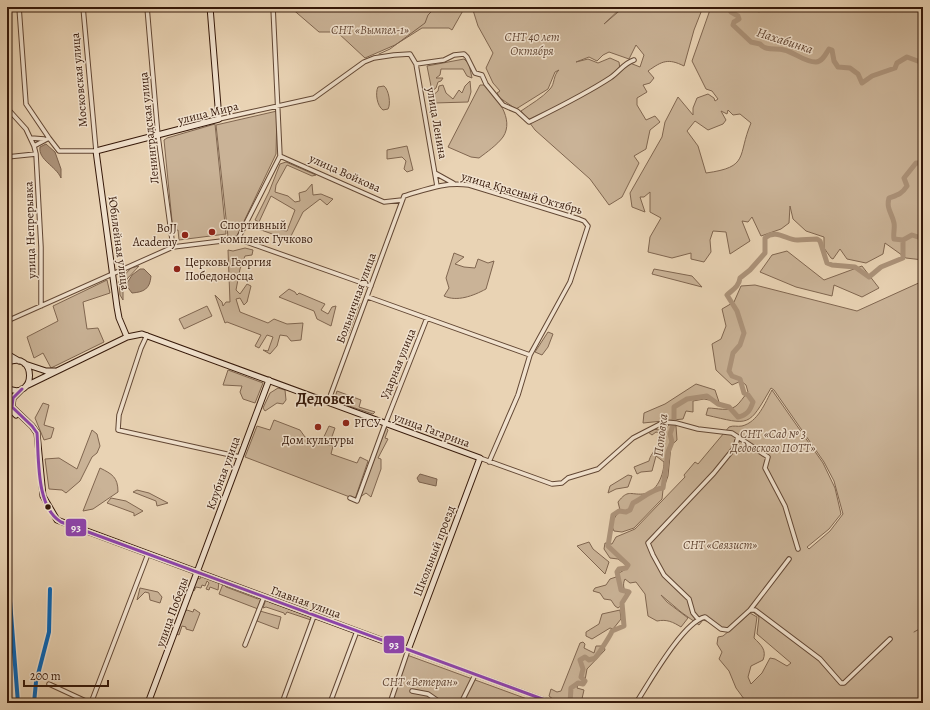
<svg xmlns="http://www.w3.org/2000/svg" width="930" height="710" viewBox="0 0 930 710" font-family="Alegreya,serif">
  <style>
    .green { fill: #cab397; stroke: #806650; fill-rule: evenodd }
    .water { fill: #ac937a; stroke: #7c624d }
    .lines { fill: none; stroke-linecap: round; stroke-linejoin: round }
    .stream { stroke: #7c624d; stroke-width: 1 }
    .river { stroke: #ac937a; stroke-width: 5 }
    .street-casing { stroke: #624734; stroke-width: 5.5 }
    .secondary-casing { stroke: #351809; stroke-width: 7 }
    .street { stroke: #f1e2ce; stroke-width: 3.5 }
    .secondary { stroke: #f1e2ce; stroke-width: 5 }
    .rail-casing { stroke: #351809; stroke-width: 2.5 }
    .rail { stroke: #f1e2ce; stroke-width: 1; stroke-dasharray: 3; stroke-linecap: butt }
    .bus-1-casing { stroke: #f1e2ce; stroke-width: 6 }
    .bus-1 { stroke: #8e44ad; stroke-width: 3 }
    .rail-1-casing { stroke: #f1e2ce; stroke-width: 7 }
    .rail-1 { stroke: #0065bd; stroke-width: 4 }
    .poi-dot { fill: #8f2418; stroke: #f1e2ce; stroke-width: 1.5 }
    .bus-dot { fill: #351809; stroke: #f1e2ce; stroke-width: 1.5 }
    .labels { text-anchor: middle; stroke-width: 3; stroke-linejoin: round; paint-order: stroke }
    .park-label { font-size: 12px; font-style: italic; fill: #624634; stroke: #f1e2ce }
    .street-label { font-size: 12px; fill: #351809; stroke: #f1e2ce }
    .poi-label { font-size: 12px; fill: #351809; stroke: #f1e2ce; text-anchor: start }
    .water-label { font-size: 13px; font-style: italic; fill: #5f4331; stroke: #f1e2ce }
    .district-label { font-size: 16px; font-weight: bold; fill: #351809; stroke: #f1e2ce }
    .line-badge { stroke: #f1e2ce; stroke-width: 1.5 }
    .badge-label { font-size: 11px; text-anchor: middle; font-weight: bold; fill: #fff }
  </style>
  <rect width="100%" height="100%" fill="#e9d3b4"/>
  <filter id="stains"><feTurbulence type="fractalNoise" baseFrequency=".005" numOctaves="4"/><feColorMatrix values="0 0 0 0 .2 0 0 0 0 .09 0 0 0 0 .02 0 0 0 .5 -.17"/></filter>
  <radialGradient id="worn" r=".72"><stop offset=".6" stop-color="#630" stop-opacity="0"/><stop offset="1" stop-color="#630" stop-opacity=".3"/></radialGradient>
  <path class="green" d="M277 7H465L452 30 449 28H422L395 45 365 58 337 32H319L290 7 277 9Z
    M472 7H622L604 24 624 7H703L694 30 684 66C668 58 662 61 648 71L654 78 650 83 643 85 647 92 637 98V105L646 120 655 116 660 122 650 130 646 149 634 156 639 163 622 197 609 205 590 179 535 130 521 111C531 104 542 98 550 89 555 84 553 75 559 70L555 72 548 89 516 109 500 98 497 93 500 91 493 83 486 68 493 53 478 26ZM636 45 644 55 640 67 630 63 620 69 619 62 610 58 598 63 588 59 576 62 589 57 597 61 603 55 609 52 629 59Z
    M711 7H923V260L906 258 885 243 883 254 866 263 847 259 840 249 833 259 831 258 824 248V237L806 231 793 219 790 206 789 223 781 229 761 236 752 217 748 222 742 221 750 241 730 254 726 232 713 231 710 240 711 252 704 262 691 259V253L672 258 648 252 650 237 661 218 650 212V192L644 197H640L645 212 632 207 630 193 662 137 665 122 678 97 693 115V108L697 98 708 94 714 98 715 101 718 99 712 91 706 89 692 61ZM728 110 733 115 740 114 751 123C737 156 750 167 706 173L698 146 687 131 695 121 708 130 723 124 726 120 721 111 727 114Z
    M464 59 469 64 472 78 467 76 463 69H441L440 75 436 78H443L441 81 438 82 436 88 432 91 427 66Z
    M470 81 471 92 468 102 434 103 432 96 438 91 439 86 443 85 446 93 453 99 459 90 462 93 465 86Z
    M480 85H484C496 96 515 119 503 137 497 145 487 152 479 158L471 157 448 147Z
    M384 86C389 90 391 104 388 109L383 110C377 106 375 93 378 87Z
    M277 111 276 154 237 236 228 237 216 125Z
    M215 124 226 234 179 240 178 230 173 231 164 140 167 138Z
    M407 146 413 170 407 172 404 169 406 161 402 157 387 159V150Z
    M286 162 316 175 312 176 287 165 276 185 275 192 288 196 295 202 300 201 299 193 306 191 312 184 313 195 321 194 333 199 327 205 320 199 303 212 289 240 250 226 251 222 266 228 287 231 295 210 271 196 259 222 255 220 269 192 280 164Z
    M245 248 253 250 252 255 245 256 240 269 236 290 240 294 247 284 251 286 247 302 244 305 240 298 236 299 240 312 268 323 274 319 287 324 303 323 301 340 291 341 287 336 280 335 277 346 270 354 263 350 268 351 273 337 267 335 259 348 255 346 261 335 227 322 225 323 215 295 222 302 223 306 226 302H230L228 250 233 251Z
    M787 251 824 280 862 266 879 288 862 297 834 285 832 296 796 287 760 272 772 255Z
    M454 253 464 257 455 264 464 267 475 268 478 259 488 263 494 261 486 289C473 296 457 302 444 296L449 288 446 278Z
    M139 266 127 279 123 288V300L120 295 119 281 131 268Z
    M654 269 692 276 702 287 652 274Z
    M107 280 110 293 83 302 87 329 98 328 104 342 51 368 43 353 34 358 27 337 58 321 53 306Z
    M923 281V703H747L736 688 729 671 719 659 722 652 717 644 718 637 723 636 729 631C717 633 714 622 703 620L699 625 681 612 661 595 667 602 688 618 681 627C673 622 667 619 657 621L648 616 645 594 636 582 630 583 625 579C619 591 635 596 618 608L615 606 611 600 604 599 600 593 593 591 595 588 606 585 610 579 616 577 619 573 626 569V565L618 559 610 558 604 549 605 543 612 544 616 537 635 529 685 477 684 475 695 462 698 464 729 427C734 425 737 427 742 426 758 422 765 403 772 390L823 463 835 488 841 514 829 529 807 547 809 549 830 531 843 514 834 481 824 462 774 390 771 388C748 428 750 425 706 415L708 408C717 408 728 412 736 406 740 403 744 396 748 392L746 385 741 381 732 385 716 370 712 344 721 339 726 326 722 309 734 302 741 286 755 285 857 311ZM749 612H753L759 617 757 634 791 663 787 666 775 659 770 658 762 673 751 684 748 677 751 666 763 660C767 650 761 645 754 638L757 617 750 613 738 624Z
    M289 289 295 292 297 295 299 293 325 304 321 310 328 314 332 307 336 306 331 326 317 319 314 311 279 297Z
    M354 302 360 303 349 333 342 331Z
    M207 306 212 316 184 329 179 319Z
    M548 332 553 334 548 347 542 355 535 352Z
    M228 370 263 383 255 403 243 399 240 392 242 386 223 385Z
    M696 384 715 390 719 402 704 399 693 401V412L686 411 683 419 643 423 644 413 665 404Z
    M278 388 285 390 286 400 283 404 277 403 265 411 263 408 270 393Z
    M337 391 361 400 359 407 375 412 373 414 334 401Z
    M43 403 49 405 44 425 54 428 51 438 44 440 35 418Z
    M274 420 300 430 305 437 321 443 329 426 335 428 329 445 333 446 331 454 357 463 360 457 368 461 355 499 245 457 257 426 270 430Z
    M671 424 676 426 677 440 671 446 668 476 663 490 662 499 634 528 622 532 614 531C609 523 616 516 620 510L618 502C628 489 630 495 643 494 657 493 664 474 664 462L656 456 652 471 641 472 637 474 634 467 649 461C651 451 664 444 659 433L656 432 652 435 648 432 653 429 659 430Z
    M386 428 388 430 385 438 388 439 378 458 381 459V469L371 497 366 493 360 497Z
    M92 430 97 434 100 446 97 453 92 457 80 481 66 493 62 490 49 489 45 459 59 458 77 469Z
    M100 468C112 474 118 477 118 492L93 509 83 511Z
    M628 475 632 476 628 487 616 489 608 493 610 486Z
    M137 490 149 493 168 503 157 506 156 501 133 492Z
    M111 498 126 501 143 511 134 516V513L107 503Z
    M589 542 593 549 609 562 605 574 577 546Z
    M201 575 219 582 218 590 210 587 209 590 206 589 209 583 207 581 205 586 202 585 201 588 196 587 194 591 193 590 197 578 200 579Z
    M223 584 226 587 258 599 261 597 258 609 219 594Z
    M140 588 158 592 162 597 160 603 150 600 149 593 145 592 137 600Z
    M266 599 269 602 311 617V620L287 612 285 615 284 613 266 607 263 608Z
    M194 609 200 613 193 631 186 629V627L182 626 179 635 176 634 184 612 187 610 193 612Z
    M620 610 621 619 613 629 610 628 592 639 586 636V632L599 624 602 614Z
    M260 611 281 617 278 629 257 621Z
    M583 642 585 644 584 648 594 653 596 646H604L605 650 587 669 585 680 578 685 577 688 584 690 581 703C570 703 557 704 549 696L551 689 557 692 561 691 580 643Z
    M407 655 538 703H391Z"/>
  <path class="water" d="M46 144 55 152 61 169V178C56 166 38 160 40 147Z
    M140 269H144L151 276C150 289 144 292 132 293L126 285 132 275Z
    M420 474 437 479 436 486 419 482 417 478Z"/>
  <g class="lines">
    <path class="stream" d="M379 54 390 49 425 23 428 15 436 7
      M914 632 923 627"/>
    <path class="river" d="M728 7 731 12 738 16 739 19 734 22 733 25 751 42 760 44C766 51 775 48 784 50 794 52 804 62 816 62 822 62 826 54 829 49L832 50 834 61 838 67 850 68 858 74 862 83 872 76 895 68 897 63 907 57 923 63
      M755 7 759 10 767 7
      M923 86 921 93 923 104
      M923 163H916L904 178 907 186C902 194 897 195 889 198 886 209 892 213 894 223 895 228 893 234 894 239L903 240 912 235 921 238 923 240
      M570 703 571 688 578 683 583 684 585 681 581 677 583 669 580 660 585 657 589 660C591 659 593 659 595 658 597 656 611 635 612 631L624 626 622 603 629 592 621 590 617 572 619 569 626 568 628 565 608 546 613 515 619 511 626 512 630 510 633 503C643 498 652 489 663 488L668 452 672 442 670 434 674 422V407L687 399 707 396 718 404 729 407 738 417C747 415 750 411 753 402L748 395 744 393 740 379 732 376 729 371 733 353 740 345 744 333 737 311 727 295C732 290 739 287 740 278L750 270 765 253V238C776 228 788 241 798 240 804 240 810 239 817 239L820 241 827 263 832 265 855 267 869 277 881 267 903 258V240"/>
    <defs>
      <path id="street" d="M19 7 26 104 49 138
        M147 7 158 136 173 247
        M273 7 280 156
        M416 64 444 60 454 55 464 54 467 57 475 73 482 75 486 84 503 105 517 111 529 122C557 108 584 95 610 78 619 72 624 63 634 60
        M7 108 26 129 34 146
        M219 119 314 98 364 62 374 58 394 55 410 54 416 64 437 186
        M31 138 44 139
        M36 154 41 247V306
        M7 157 36 154 34 146 49 138 59 151H96L83 7
        M435 173 453 183
        M371 286 238 239 280 156 384 202 402 200
        M368 297 530 355
        M7 321 173 247 238 239
        M147 335 141 348 119 415 118 430 240 457
        M328 402 404 196C428 189 443 182 469 185L579 219 584 221 588 226 570 282 530 355 518 395 489 462
        M480 458 552 484 562 483 568 478 598 469 633 438 664 422 676 423 698 429 732 433 768 457 765 468 785 506 798 549
        M350 498 357 501 384 427 427 318
        M750 610 789 559
        M698 619 693 613 689 599 664 575 653 555 648 543 714 473 735 447 738 437
        M245 645 264 597
        M49 684 90 703
        M412 691 428 694 441 703
        M91 703 148 554
        M282 703 314 616
        M330 703 357 631
        M390 703 408 650 553 703
        M461 703 475 675
        M636 703C649 683 683 622 705 617L721 629 728 630 750 610H755L820 659 841 683H844L890 639"/>
      <path id="secondary" d="M127 337 119 318 117 307 96 151 219 119 210 7
        M7 354 19 361
        M7 363C37 348 37 403 7 388
        M25 364 46 371H55
        M22 389 13 398 12 407 32 426 37 433 43 496 57 520 408 650 480 458 142 334 127 337 26 386
        M7 406 16 415
        M148 703 269 380"/>
    </defs>
    <use href="#street" class="street-casing"/>
    <use href="#secondary" class="secondary-casing"/>
    <use href="#street" class="street"/>
    <use href="#secondary" class="secondary"/>
    <defs>
      <path id="rail" d="M34 703 36 682 49 632 50 589"/>
    </defs>
    <use href="#rail" class="rail-casing"/>
    <use href="#rail" class="rail"/>
    <defs>
      <path id="bus-1" d="M22 389 13 398 12 407 32 426 37 433C39 459 36 507 61 522L553 703"/>
    </defs>
    <use href="#bus-1" class="bus-1-casing"/>
    <use href="#bus-1" class="bus-1"/>
    <defs>
      <path id="rail-1" d="M7 563 18 703
        M34 703 36 682 49 632 50 589"/>
    </defs>
    <use href="#rail-1" class="rail-1-casing"/>
    <use href="#rail-1" class="rail-1"/>
  </g>
  <g class="poi-dot">
    <circle cx="212" cy="232" r="4"/>
    <circle cx="185" cy="235" r="4"/>
    <circle cx="177" cy="269" r="4"/>
    <circle cx="346" cy="423" r="4"/>
    <circle cx="318" cy="427" r="4"/>
  </g>
  <circle class="bus-dot" cx="48" cy="507" r="3.5"/>
  <g class="labels">
    <g class="park-label">
      <text x="370" y="34">СНТ «Вымпел-1»</text>
      <text x="532" y="41">СНТ 40 лет<tspan x="532" dy="14">Октября</tspan></text>
      <text x="773" y="438">СНТ «Сад № 3<tspan x="773" dy="14">Дедовского ПОТТ»</tspan></text>
      <text x="720" y="549">СНТ «Связист»</text>
      <text x="420" y="686">СНТ «Ветеран»</text>
    </g>
    <g class="street-label">
      <text transform="translate(79 80) rotate(-95)" y="4">Московская улица</text>
      <text transform="translate(208 113) rotate(-14)" y="4">улица Мира</text>
      <text transform="translate(437 123) rotate(80)" y="4">улица Ленина</text>
      <text transform="translate(149 128) rotate(-96)" y="4">Ленинградская улица</text>
      <text transform="translate(345 173) rotate(24)" y="4">улица Войкова</text>
      <text transform="translate(522 193) rotate(16)" y="4">улица Красный Октябрь</text>
      <text transform="translate(30 230) rotate(-92)" y="4">улица Непрерывка</text>
      <text transform="translate(119 243) rotate(82)" y="4">Юбилейная улица</text>
      <text transform="translate(356 298) rotate(-70)" y="4">Больничная улица</text>
      <text transform="translate(398 364) rotate(-68)" y="4">Ударная улица</text>
      <text transform="translate(432 430) rotate(20)" y="4">улица Гагарина</text>
      <text transform="translate(223 473) rotate(-70)" y="4">Клубная улица</text>
      <text transform="translate(434 551) rotate(-69)" y="4">Школьный проезд</text>
      <text transform="translate(306 602) rotate(20)" y="4">Главная улица</text>
      <text transform="translate(172 612) rotate(-70)" y="4">улица Победы</text>
    </g>
    <g class="poi-label">
      <text x="220" y="229">Спортивный<tspan x="220" dy="14">комплекс Гучково</tspan></text>
      <text x="177" y="232" text-anchor="end">BoJJ<tspan x="177" dy="14">Academy</tspan></text>
      <text x="185" y="266">Церковь Георгия<tspan x="185" dy="14">Победоносца</tspan></text>
      <text x="354" y="427">РГСУ</text>
      <text x="318" y="444" text-anchor="middle">Дом культуры</text>
    </g>
    <g class="water-label">
      <text transform="translate(785 40) rotate(18)" y="5">Нахабинка</text>
      <text transform="translate(660 435) rotate(-83)" y="5">Поповка</text>
    </g>
    <g class="district-label">
      <text x="325" y="404">Дедовск</text>
    </g>
  </g>
  <g class="line-badge">
    <rect x="65" y="518" width="22" height="19" rx="4" fill="#8e44ad"/>
    <rect x="383" y="635" width="22" height="19" rx="4" fill="#8e44ad"/>
  </g>
  <g class="badge-label">
    <text x="76" y="531">93</text>
    <text x="394" y="648">93</text>
  </g>
  <rect width="930" height="710" fill="none" stroke="#e9d3b4" stroke-width="24"/>
  <rect x="8" y="8" width="914" height="694" fill="none" stroke="#351809" stroke-width="2"/>
  <rect x="12" y="12" width="906" height="686" fill="none" stroke="#351809"/>
  <path d="M24 680v6h84v-6" fill="none" stroke="#351809" stroke-width="2"/>
  <text x="30" y="680" font-size="12" fill="#351809" stroke="#f1e2ce" stroke-width="3" paint-order="stroke">200 m</text>
  <rect width="100%" height="100%" filter="url(#stains)"/>
  <rect width="100%" height="100%" fill="url(#worn)"/>
</svg>
